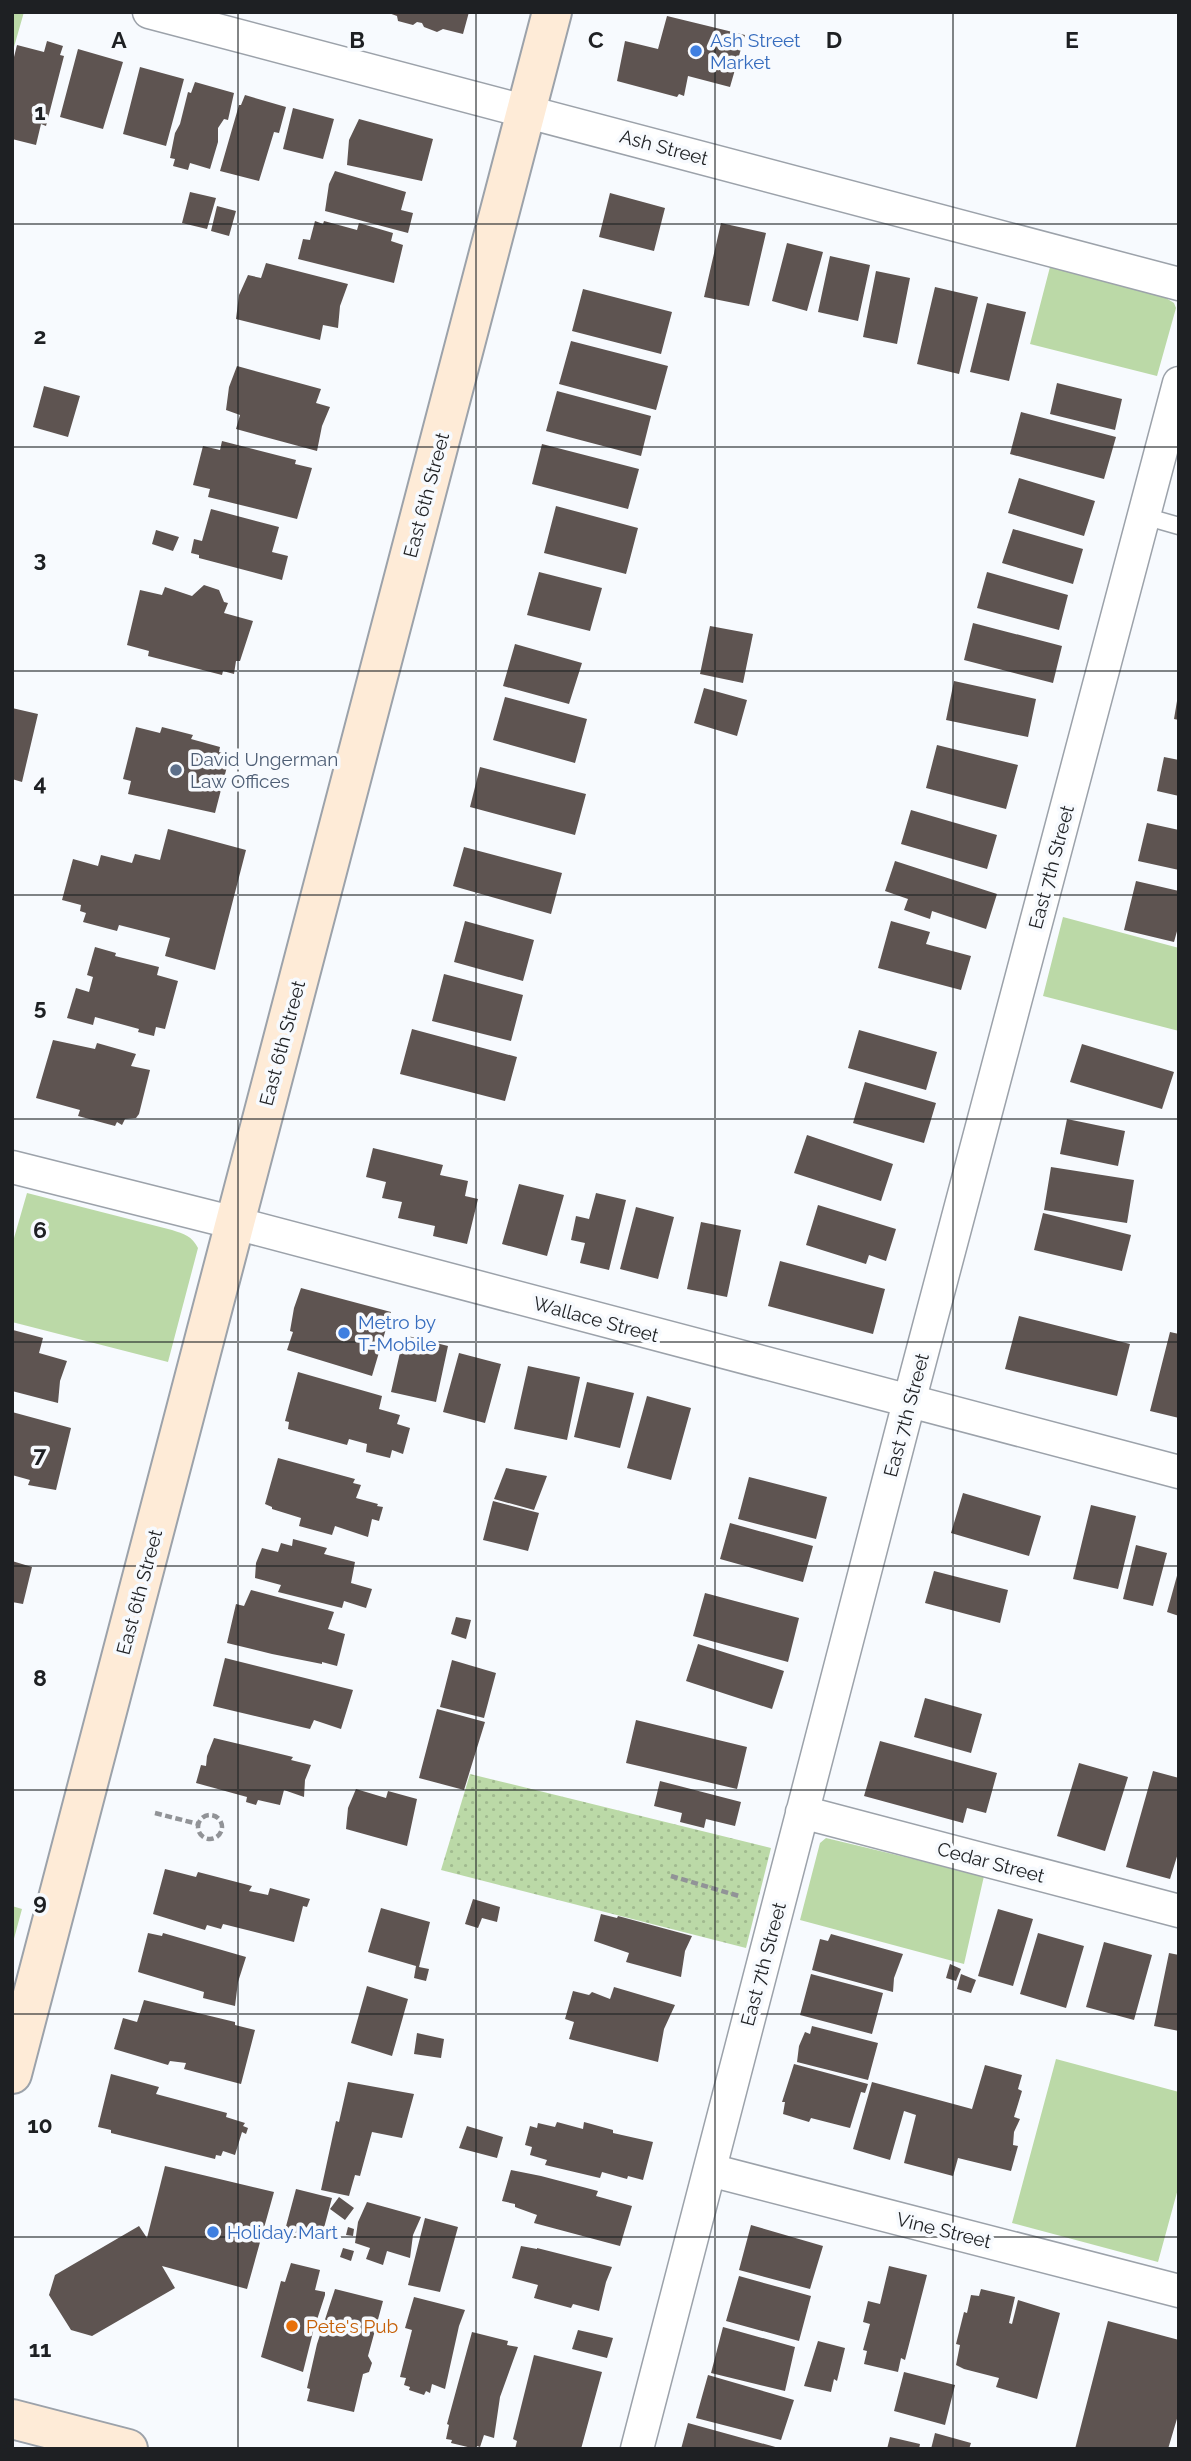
<svg xmlns="http://www.w3.org/2000/svg" width="1191" height="2461" viewBox="0 0 1191 2461" font-family="Raleway,sans-serif">
  <style>
    .grass { fill: #bbd9a7 }
    .garden { fill: url(#garden-dots) }
    .building { fill: #5e5451 }
    .lines { fill: none; stroke-linecap: round; stroke-linejoin: round }
    .service-casing { stroke: #9ca2aa; stroke-width: 19 }
    .minor-casing { stroke: #9ca2aa; stroke-width: 35 }
    .secondary-casing { stroke: #9ca2aa; stroke-width: 42 }
    .path { stroke: #919397; stroke-width: 4.5; stroke-dasharray: 7 3.5; stroke-linecap: butt }
    .service { stroke: #fff; stroke-width: 16 }
    .minor { stroke: #fff; stroke-width: 32 }
    .secondary { stroke: #feebd7; stroke-width: 38 }
    .grid { fill: none; stroke: #1e2023; stroke-width: 2; stroke-opacity: 0.55 }
    .shop-dot { fill: #3f7fe0; stroke: #f7fafe; stroke-width: 2.5 }
    .service-dot { fill: #5c6f8a; stroke: #f7fafe; stroke-width: 2.5 }
    .food-dot { fill: #e8710a; stroke: #f7fafe; stroke-width: 2.5 }
    .labels { text-anchor: middle; stroke-width: 7; stroke-linejoin: round; paint-order: stroke }
    .shop-label { font-size: 19px; fill: #366cbe; stroke: #f7fafe; text-anchor: start }
    .street-label { font-size: 19px; fill: #1e2023; stroke: #f7fafe }
    .service-label { font-size: 19px; fill: #4e5e75; stroke: #f7fafe; text-anchor: start }
    .food-label { font-size: 19px; fill: #c56008; stroke: #f7fafe; text-anchor: start }
    .grid-label { font-size: 23px; text-anchor: middle; font-weight: bold; fill: #1e2023; stroke: #f7fafe; stroke-width: 7; stroke-linejoin: round; paint-order: stroke }
  </style>
  <defs>
    <pattern id="garden-dots" width="8" height="8" patternUnits="userSpaceOnUse" patternTransform="scale(1.75)"><rect width="8" height="8" fill="#bbd9a7"/><path d="M2 2h.1M6 6h.1" fill="none" stroke="#a0ba8f" stroke-width="1.8" stroke-linecap="round"/></pattern>
  </defs>
  <rect width="100%" height="100%" fill="#f7fafe"/>
  <path class="grass" d="M12 12H24L12 54Z
    M1050 267 1161 295 1174 303 1176 308 1157 376 1030 344Z
    M1063 917 1179 948V1031L1043 996Z
    M27 1193 172 1230C184 1234 192 1236 198 1248L168 1362 12 1322V1245Z
    M826 1838 984 1876 964 1964 800 1920 820 1843Z
    M12 1906 22 1909 12 1946Z
    M1056 2059 1179 2092V2185L1158 2262 1012 2223Z"/>
  <path class="garden" d="M470 1774 771 1848 746 1948 441 1870Z"/>
  <path class="building" d="M386 12H469L463 34 443 29 437 32 424 27 422 23 417 22 413 25 398 21 397 16Z
    M667 16 745 35 730 87 688 76 684 96 679 94 677 97 617 81 625 41 658 49Z
    M47 41 63 46 60 55 64 56 46 126 41 124 36 145 12 139V65L17 45 44 52Z
    M78 49 123 62 103 129 60 117Z
    M140 67 184 79 166 146 123 134Z
    M195 82 234 93 228 120 224 119 218 128V142L210 169 190 163 188 170 173 166 175 159 170 158 175 133 180 124 188 92 191 93Z
    M245 95 286 107 279 133 274 132 259 181 220 171 239 105H241Z
    M293 108 334 119 323 159 283 149Z
    M359 119 433 139 422 181 347 165 349 140Z
    M335 171 406 192 401 210 413 213 408 233 325 211 329 184Z
    M190 192 216 198 207 229 182 223Z
    M610 193 665 208 654 251 599 237Z
    M217 206 236 211 229 236 211 231Z
    M315 221 323 224 324 221 357 230 359 223 393 233 391 241 403 245 394 283 298 259 303 239 310 240Z
    M721 223 766 233 749 306 704 297Z
    M787 243 823 252 807 311 772 301Z
    M830 256 870 265 858 321 818 312Z
    M266 263 348 284 340 306 338 328 323 325 320 340 236 319 239 295 248 275 261 278Z
    M876 271 910 278 897 344 863 337Z
    M935 287 978 297 959 374 917 364Z
    M583 289 672 312 661 354 572 331Z
    M987 303 1026 312 1009 381 970 372Z
    M571 341 668 366 656 410 559 384Z
    M237 366 321 389 316 403 330 407 322 426 317 451 236 429 240 415 226 410 229 387Z
    M1057 383 1122 399 1115 430 1050 414Z
    M44 386 80 396 68 437 33 427Z
    M557 391 651 416 641 456 546 431Z
    M1021 412 1116 437 1104 479 1010 454Z
    M222 441 296 460 295 464 312 468 297 519 208 497 210 489 193 485 203 446 220 450Z
    M542 444 639 469 628 509 532 484Z
    M1019 478 1095 501 1084 536 1008 513Z
    M556 506 638 528 626 574 544 553Z
    M211 509 279 527 272 552 288 556 282 580 199 558V555L191 553 194 539 202 541Z
    M1013 529 1083 549 1073 584 1002 563Z
    M156 530 179 537 173 551 152 544Z
    M539 572 602 588 590 631 527 615Z
    M987 572 1068 595 1059 630 977 608Z
    M204 585 219 590 224 602 228 603 224 613 253 621 240 661H236L234 674 223 671 222 675 148 656 149 651 127 645 140 590 162 595 165 587 192 596Z
    M973 623 1062 646 1053 683 964 660Z
    M710 626 753 634 743 683 700 674Z
    M515 644 582 663 569 704 503 686Z
    M954 681 1036 699 1028 737 946 720Z
    M704 688 747 700 737 736 694 723Z
    M505 697 587 719 575 763 493 740Z
    M1177 701H1179V720L1174 719Z
    M12 708 38 714 22 782 12 779Z
    M136 727 160 733 162 727 193 735 191 739 220 747 219 752 230 755 215 813 128 794 131 781 123 779Z
    M937 745 1018 765 1006 809 926 788Z
    M1164 757 1179 760V796L1157 791Z
    M480 767 586 794 575 835 470 807Z
    M911 810 997 835 987 869 901 844Z
    M1147 823 1179 830V870L1138 861Z
    M168 829 246 850 215 970 165 956 170 938 119 925 117 931 83 922 86 913 80 911 81 905 62 900 73 859 98 866 101 855 132 863 135 854 160 860Z
    M464 847 562 873 551 914 453 886Z
    M895 861 997 894 986 929 932 911 930 919 904 910 908 899 885 891Z
    M1136 881 1179 891V924L1174 942 1124 930Z
    M465 921 534 940 523 981 454 962Z
    M891 921 930 932 926 944 971 956 961 990 878 968Z
    M95 947 116 953 115 956 159 967 157 975 178 981 165 1029 156 1027 154 1036 138 1032 139 1029 95 1017 93 1025 67 1018 76 988 89 992 93 977 87 975Z
    M444 974 523 995 511 1041 432 1021Z
    M412 1029 517 1057 505 1101 400 1074Z
    M859 1030 937 1052 926 1090 848 1068Z
    M53 1040 95 1049 97 1043 136 1054 131 1066 150 1070 139 1114 136 1118 125 1119 122 1125 117 1122 115 1126 78 1116 80 1110 36 1098Z
    M1082 1044 1174 1072 1162 1109 1070 1082Z
    M865 1082 936 1103 924 1143 853 1123Z
    M1067 1119 1125 1131 1118 1166 1060 1154Z
    M807 1135 893 1164 881 1201 794 1173Z
    M373 1148 443 1165 440 1175 468 1181 465 1196 478 1199 467 1244 433 1236 435 1226 398 1218 402 1202 382 1198 386 1182 366 1177Z
    M1051 1167 1134 1180 1127 1223 1044 1210Z
    M519 1184 564 1195 547 1256 502 1244Z
    M596 1193 626 1200 609 1270 580 1263 585 1243 571 1240 576 1216 589 1219Z
    M818 1205 896 1229 886 1261 869 1255 866 1264 806 1245Z
    M636 1207 674 1217 658 1279 620 1269Z
    M1043 1213 1131 1235 1122 1271 1034 1250Z
    M701 1222 741 1230 727 1297 687 1289Z
    M780 1261 885 1289 873 1334 768 1306Z
    M301 1288 391 1312 372 1376 287 1350 293 1332 290 1331 294 1308Z
    M1019 1316 1130 1344 1117 1396 1005 1369Z
    M13 1330 43 1338 39 1353 67 1361 60 1381 58 1403 12 1391Z
    M1170 1332 1179 1334V1418L1150 1411Z
    M404 1335 448 1346 436 1402 391 1392Z
    M459 1353 501 1364 485 1423 443 1412Z
    M528 1366 580 1377 567 1440 514 1429Z
    M298 1372 382 1396 379 1409 400 1415 397 1424 410 1428 403 1454 392 1450 390 1458 366 1452 367 1444 349 1439 347 1445 288 1429 289 1422 285 1421Z
    M587 1382 634 1393 620 1448 574 1437Z
    M647 1396 691 1408 671 1480 627 1468Z
    M12 1412 71 1428 56 1490 28 1485 30 1480 12 1475Z
    M278 1458 355 1479 353 1483 361 1485 356 1498 378 1504 377 1506 383 1507 379 1521 372 1519 368 1537 335 1526 332 1535 299 1526 301 1518 272 1509V1507L265 1504Z
    M506 1468 547 1476 534 1510 494 1499Z
    M749 1477 827 1497 816 1539 738 1519Z
    M963 1493 1041 1516 1029 1556 951 1533Z
    M493 1501 539 1513 528 1551 483 1540Z
    M1091 1505 1136 1516 1118 1589 1073 1579Z
    M730 1523 813 1546 803 1582 720 1559Z
    M293 1539 327 1548 324 1554 355 1562 351 1583 372 1589 366 1608 344 1601 342 1608 278 1592 281 1585 255 1578 256 1563 262 1548 278 1552 281 1543 292 1546Z
    M1136 1545 1167 1553 1153 1606 1123 1599Z
    M12 1561 32 1567 23 1604 12 1602Z
    M934 1571 1008 1590 1000 1623 925 1603Z
    M1178 1572H1179V1616L1167 1612Z
    M251 1590 334 1612 328 1629 345 1634 337 1666 322 1662V1664L272 1654 227 1643 236 1604 244 1606Z
    M705 1593 799 1618 788 1662 693 1636Z
    M456 1617 471 1620 466 1639 451 1634Z
    M698 1644 784 1671 772 1709 686 1681Z
    M225 1658 353 1690 341 1729 314 1720 310 1729 213 1706Z
    M452 1660 496 1673 484 1718 440 1707Z
    M925 1698 982 1714 971 1753 914 1737Z
    M437 1709 485 1722 464 1790 419 1778Z
    M636 1720 747 1747 737 1789 626 1763Z
    M214 1738 293 1757 291 1760 311 1765 305 1780 304 1797 284 1790 280 1805 258 1800 256 1805 246 1802 247 1797 196 1783 201 1765 206 1766 207 1756Z
    M880 1741 997 1773 986 1813 967 1808 963 1823 864 1796Z
    M1079 1763 1128 1777 1105 1851 1057 1836Z
    M1153 1771 1179 1778V1850L1170 1879 1126 1867Z
    M660 1781 741 1802 735 1826 706 1819 704 1828 680 1822 682 1813 654 1806Z
    M356 1789 386 1798 388 1791 417 1799 407 1846 346 1829 348 1808Z
    M165 1869 196 1877 198 1872 252 1886 249 1891 268 1895 270 1888 310 1899 307 1907 303 1906 294 1942 223 1924 221 1929 207 1925 205 1930 153 1914Z
    M473 1899 500 1907 497 1922 482 1918 478 1928 465 1924Z
    M381 1908 430 1922 419 1967 429 1969 426 1981 414 1978 416 1966 368 1952Z
    M998 1909 1033 1919 1013 1986 978 1976Z
    M601 1914 617 1918 618 1916 692 1936 685 1951 681 1977 626 1962 629 1953 594 1941Z
    M148 1933 162 1936 163 1933 246 1957 238 1982 235 2006 203 1998 204 1992 138 1972Z
    M1038 1933 1084 1946 1066 2008 1020 1994Z
    M831 1934 903 1954 894 1978 893 1992 812 1970 820 1939 828 1941Z
    M1104 1942 1152 1955 1134 2020 1086 2007Z
    M1169 1953 1179 1955V2031L1154 2026Z
    M950 1964 961 1969 956 1981 946 1978Z
    M811 1974 883 1993 872 2034 800 2015Z
    M961 1974 976 1980 971 1993 957 1989Z
    M367 1986 408 1999 392 2056 351 2043Z
    M614 1987 675 2005 664 2029 658 2062 569 2039 574 2022 565 2019 573 1991 589 1995 592 1992 610 1999Z
    M144 2000 235 2022V2025L255 2030 241 2084 184 2069 186 2063 170 2061 168 2065 114 2049 123 2018 137 2022Z
    M812 2026 878 2043 868 2080 797 2062 799 2046 805 2032 810 2034Z
    M417 2033 444 2039 441 2058 414 2054Z
    M794 2064 868 2084 865 2093 861 2092 850 2128 811 2118 809 2122 783 2114 785 2102H782Z
    M985 2065 1022 2075 1018 2089 1022 2091 1014 2117 1020 2119 1014 2132 1013 2145 1018 2146 1011 2171 958 2158 953 2176 904 2163 916 2115 904 2111 890 2160 853 2149 872 2082 972 2109Z
    M111 2074 159 2087 156 2094 227 2113 226 2117 245 2123 243 2126 248 2128 246 2134 242 2132 235 2155 223 2151 221 2156 216 2155 215 2159 111 2133V2130L98 2127Z
    M348 2082 414 2094 402 2138 372 2132 360 2176 355 2175 349 2196 321 2190 336 2121 339 2122Z
    M557 2122 583 2129 584 2122 613 2130V2133L653 2142 643 2180 628 2176 627 2179 602 2172 600 2178 545 2165 547 2160 530 2155 532 2147 525 2145 530 2126 537 2128 538 2123 555 2127Z
    M467 2126 503 2137 497 2158 459 2148Z
    M165 2166 274 2192 247 2289 162 2266 175 2288 92 2336 71 2330 49 2295 55 2275 139 2226 147 2238Z
    M511 2170 541 2176 598 2191 596 2196 632 2206 620 2246 534 2223 537 2215 515 2207V2204L502 2201Z
    M296 2189 332 2198 321 2239 285 2230Z
    M339 2197 354 2208 345 2220 330 2209Z
    M367 2202 421 2217 413 2235 410 2258 387 2251 383 2265 366 2259 370 2248 355 2243 358 2222Z
    M425 2218 458 2227 440 2292 408 2285Z
    M751 2225 823 2246 810 2289 739 2270Z
    M348 2227 354 2229 353 2236 346 2235Z
    M521 2246 537 2249V2248L612 2267 606 2282 599 2311 573 2304 571 2308 534 2298 538 2285 512 2278Z
    M343 2248 354 2251 351 2261 340 2257Z
    M291 2263 320 2270 315 2290 325 2292V2295L313 2332 303 2372 261 2357 281 2281 285 2282Z
    M889 2266 927 2275 905 2360 901 2358 898 2372 864 2364 867 2351 863 2350 870 2324 863 2322 868 2301 880 2304Z
    M739 2276 811 2296 799 2341 726 2321Z
    M335 2289 383 2301 368 2356 372 2363 369 2372 363 2374 354 2412 307 2401 310 2389 307 2388 317 2344Z
    M981 2289 1015 2297 1009 2323 1012 2324 1018 2300 1060 2313 1037 2399 996 2387 999 2378 964 2369 956 2365 960 2345 956 2344 964 2312 967 2313 971 2295 979 2296Z
    M414 2297 465 2310 459 2326 445 2389 432 2384 430 2393 426 2391 424 2395 409 2390 410 2387 404 2385 406 2378 400 2377 412 2330 405 2328Z
    M1108 2321 1179 2340V2412L1168 2449H1075Z
    M723 2327 795 2347 785 2391 711 2373Z
    M578 2330 613 2338 607 2358 572 2349Z
    M472 2332 508 2341 507 2345 518 2347 500 2397 494 2438 484 2435 480 2447 477 2446 476 2449 451 2443 452 2440 446 2439 449 2425 447 2424Z
    M818 2341 845 2348 837 2381 834 2379 831 2392 804 2386Z
    M534 2355 602 2372 581 2449H515L517 2441 513 2439Z
    M904 2372 955 2385 945 2425 894 2411Z
    M708 2375 794 2400 781 2440 696 2418Z
    M688 2423 779 2448V2449H681Z
    M935 2433 971 2443 969 2449H931Z
    M890 2437 920 2444 919 2449H887Z"/>
  <g class="lines">
    <defs>
      <path id="service" d="M1144 516 1179 526"/>
      <path id="minor" d="M149 12 1179 284
        M12 1167 235 1223 1179 1472
        M802 1812 1179 1911
        M710 2170 1179 2291
        M637 2449 909 1402 1179 383"/>
      <path id="secondary" d="M12 2074 552 12
        M12 2419 128 2449"/>
    </defs>
    <use href="#service" class="service-casing"/>
    <use href="#minor" class="minor-casing"/>
    <use href="#secondary" class="secondary-casing"/>
    <path class="path" d="M155 1813 198 1824
      M198 1827a12 12 0 1 1 24 0a12 12 0 1 1-24 0Z
      M671 1876 739 1896"/>
    <use href="#service" class="service"/>
    <use href="#minor" class="minor"/>
    <use href="#secondary" class="secondary"/>
  </g>
  <path class="grid" d="M238 12V2449M476 12V2449M715 12V2449M953 12V2449M12 224H1179M12 447H1179M12 671H1179M12 895H1179M12 1119H1179M12 1342H1179M12 1566H1179M12 1790H1179M12 2014H1179M12 2237H1179"/>
  <g class="shop-dot">
    <circle cx="696" cy="51" r="7"/>
    <circle cx="344" cy="1333" r="7"/>
    <circle cx="213" cy="2232" r="7"/>
  </g>
  <circle class="service-dot" cx="176" cy="770" r="7"/>
  <circle class="food-dot" cx="292" cy="2326" r="7"/>
  <g class="labels">
    <g class="shop-label">
      <text x="710" y="47">Ash Street<tspan x="710" dy="22">Market</tspan></text>
      <text x="358" y="1329">Metro by<tspan x="358" dy="22">T-Mobile</tspan></text>
      <text x="227" y="2239">Holiday Mart</text>
    </g>
    <g class="street-label">
      <text transform="translate(664 147) rotate(15)" y="7">Ash Street</text>
      <text transform="translate(426 495) rotate(-75)" y="7">East 6th Street</text>
      <text transform="translate(1051 867) rotate(-75)" y="7">East 7th Street</text>
      <text transform="translate(282 1043) rotate(-75)" y="7">East 6th Street</text>
      <text transform="translate(596 1319) rotate(15)" y="7">Wallace Street</text>
      <text transform="translate(906 1415) rotate(-75)" y="7">East 7th Street</text>
      <text transform="translate(139 1592) rotate(-75)" y="7">East 6th Street</text>
      <text transform="translate(991 1862) rotate(15)" y="7">Cedar Street</text>
      <text transform="translate(763 1964) rotate(-75)" y="7">East 7th Street</text>
      <text transform="translate(944 2230) rotate(14)" y="7">Vine Street</text>
    </g>
    <g class="service-label">
      <text x="190" y="766">David Ungerman<tspan x="190" dy="22">Law Offices</tspan></text>
    </g>
    <g class="food-label">
      <text x="306" y="2333">Pete's Pub</text>
    </g>
  </g>
  <g class="grid-label">
    <text x="119" y="48">A</text>
    <text x="357" y="48">B</text>
    <text x="596" y="48">C</text>
    <text x="834" y="48">D</text>
    <text x="1072" y="48">E</text>
    <text x="40" y="120">1</text>
    <text x="40" y="344">2</text>
    <text x="40" y="567">3</text>
    <text x="40" y="791">4</text>
    <text x="40" y="1015">5</text>
    <text x="40" y="1238">6</text>
    <text x="40" y="1462">7</text>
    <text x="40" y="1686">8</text>
    <text x="40" y="1910">9</text>
    <text x="40" y="2133">10</text>
    <text x="40" y="2357">11</text>
  </g>
  <rect width="1191" height="2461" fill="none" stroke="#1e2023" stroke-width="28"/>
</svg>
